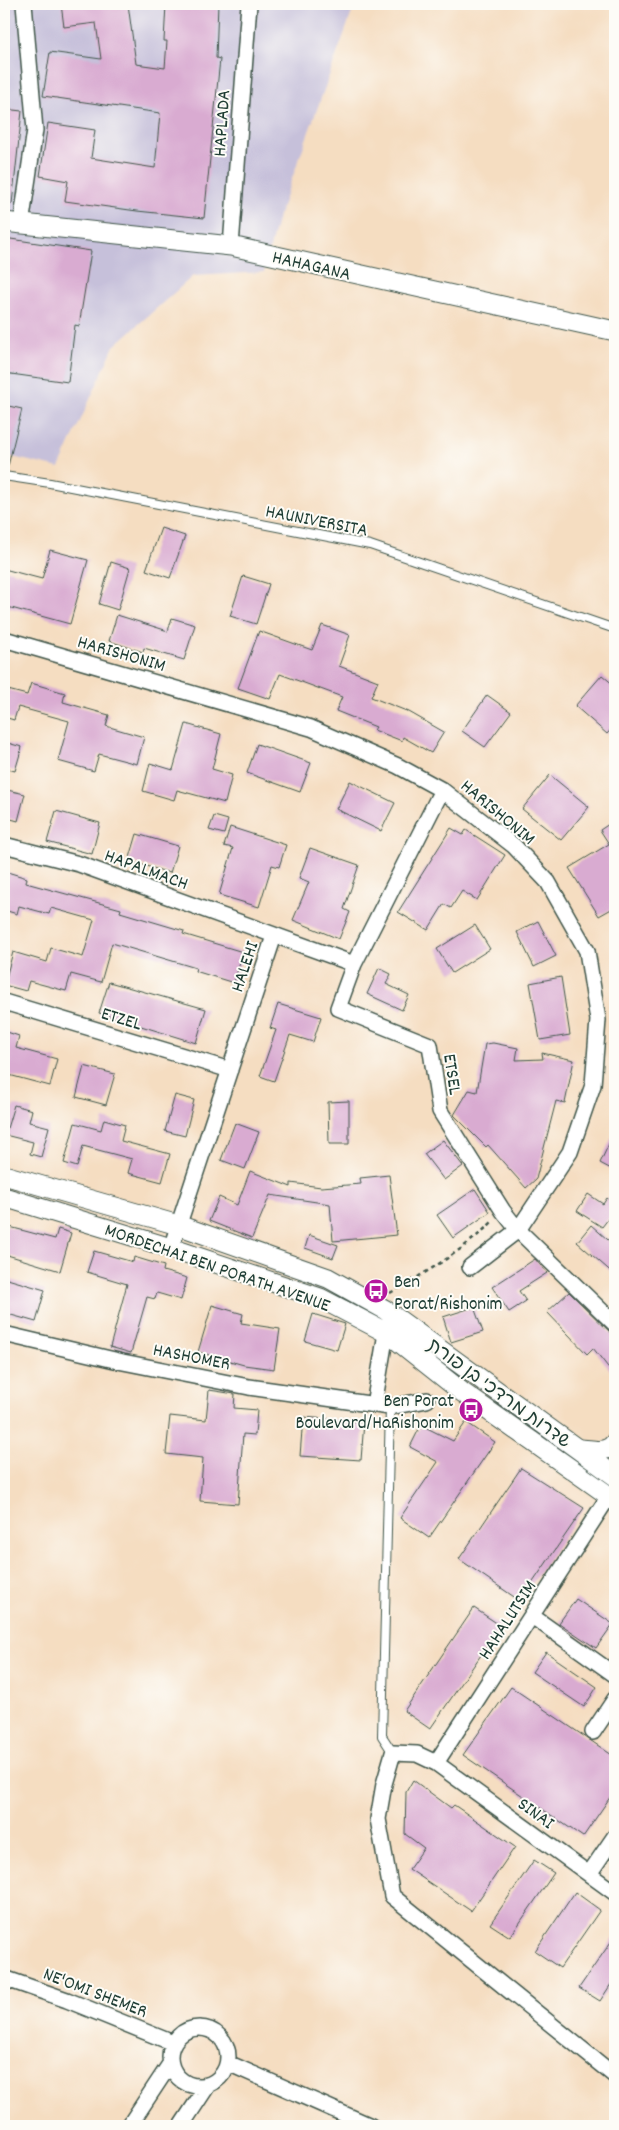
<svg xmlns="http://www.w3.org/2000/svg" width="619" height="2130" viewBox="0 0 619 2130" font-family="Dekko,'Playpen Sans Hebrew',sans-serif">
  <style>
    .industrial { fill: #c6c0da }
    .building { fill: #d9abd1 }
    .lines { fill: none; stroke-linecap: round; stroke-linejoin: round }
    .service-casing { stroke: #3f5549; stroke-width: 10 }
    .minor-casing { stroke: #3f5549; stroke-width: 18 }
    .tertiary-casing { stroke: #3f5549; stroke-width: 21 }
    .path { stroke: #3f5549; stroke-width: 2.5; stroke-dasharray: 4 4; stroke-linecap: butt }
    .service { stroke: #fff; stroke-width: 8 }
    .minor { stroke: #fff; stroke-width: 15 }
    .tertiary { stroke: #fff; stroke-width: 19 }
    .labels { text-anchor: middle; stroke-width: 4; stroke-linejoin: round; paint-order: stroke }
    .street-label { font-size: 19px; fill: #1f3d34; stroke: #fdfcf7 }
    .poi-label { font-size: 19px; fill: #1f3d34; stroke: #fdfcf7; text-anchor: start }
  </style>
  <rect width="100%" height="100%" fill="#fdfcf7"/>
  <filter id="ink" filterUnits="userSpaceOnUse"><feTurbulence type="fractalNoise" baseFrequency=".02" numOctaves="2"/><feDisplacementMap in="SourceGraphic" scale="10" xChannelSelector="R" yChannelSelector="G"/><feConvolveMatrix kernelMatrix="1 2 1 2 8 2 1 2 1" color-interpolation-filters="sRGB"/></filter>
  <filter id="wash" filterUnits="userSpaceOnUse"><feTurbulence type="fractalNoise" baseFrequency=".0096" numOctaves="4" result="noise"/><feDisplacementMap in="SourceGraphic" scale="20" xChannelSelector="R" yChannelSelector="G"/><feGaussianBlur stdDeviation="1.12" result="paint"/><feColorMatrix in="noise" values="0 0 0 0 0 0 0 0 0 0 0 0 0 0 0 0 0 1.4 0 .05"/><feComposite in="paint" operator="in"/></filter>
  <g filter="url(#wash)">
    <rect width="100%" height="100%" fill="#f5ddc1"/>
    <path class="industrial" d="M4 4H355L277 220 264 272 193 276 114 346 59 468 4 455Z"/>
    <g id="blocks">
      <path class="building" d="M61 4H128L136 64 165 68 167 41H164L166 4H218L216 58 220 59 204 218 137 211 65 201 68 181 40 176 48 123 95 130 91 158 155 168 160 113 43 96 50 52 101 59 96 23 64 27Z
        M4 109 22 111 12 204H4Z
        M4 238 91 251 79 326 75 325 68 382 4 373Z
        M4 405 22 409 8 466 4 465Z
        M161 528 185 536 170 578 146 570Z
        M50 550 88 560 70 624 4 606V569L42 579Z
        M111 562 130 568 118 610 99 604Z
        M243 576 269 584 256 624 230 616Z
        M117 615 168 631 172 618 195 625 184 660 144 648 143 652 109 641Z
        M322 625 350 635 339 666 378 681 371 697 409 712 444 732 431 753 403 737 402 741 374 730 376 727 336 711 342 697 280 674 270 699 238 688 259 631 312 650Z
        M602 675 615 686V725L607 734 575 706Z
        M31 683 65 693 63 702 109 715 106 726 144 737 137 764 99 754 94 771 58 761 69 721 18 707 14 720 4 717V689L27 695Z
        M487 695 511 712 485 747 462 731Z
        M186 724 221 734 212 769 232 775 225 803 177 790 174 800 143 791 150 763 173 770Z
        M4 742 22 747 15 771 4 768Z
        M257 744 311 763 300 792 247 773Z
        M550 775 589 807 561 840 522 809Z
        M350 781 395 803 381 831 336 809Z
        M7 790 25 794 18 821 4 817V802Z
        M56 811 100 823 92 854 47 842Z
        M214 816 228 820 224 834 209 830Z
        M615 820V907L599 916 569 868 609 844 600 830Z
        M230 827 286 845 279 867 272 865 259 907 219 895 233 848 224 846Z
        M451 828 463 835 466 830 505 855 477 900 462 891 451 908 444 904 428 930 398 912Z
        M137 834 178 846 170 873 129 861Z
        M310 848 359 865 344 909 350 912 339 939 293 920 309 882 299 878Z
        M4 871 27 878 26 883 121 909 120 912 184 931 183 934 243 952 234 983 195 971 196 968 112 943 101 982 71 974 66 991 29 981 26 991 4 985 13 952 47 962 51 948 83 957 94 920 51 908 49 914 19 906 17 914 4 910Z
        M538 921 556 956 534 967 517 932Z
        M475 925 490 949 452 973 437 949Z
        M379 968 391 974 386 984 409 995 402 1010 367 994Z
        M561 977 570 1035 540 1040 530 983Z
        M109 982 206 1009 196 1043 99 1013Z
        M278 1004 321 1017 313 1042 290 1035 274 1081 260 1076 276 1030 270 1028Z
        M4 1031 19 1036 16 1048 57 1059 50 1086 9 1075 7 1079 4 1078Z
        M493 1043 518 1048 516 1060 543 1059 542 1053 574 1060 565 1103 556 1101 536 1179 526 1188 488 1145 486 1147 454 1115 469 1090 477 1092 485 1044Z
        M84 1066 115 1074 106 1105 76 1097Z
        M175 1095 194 1100 185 1136 165 1131Z
        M349 1101V1144H329L328 1102Z
        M14 1105 32 1110 29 1122 49 1127 41 1157 30 1154 33 1142 5 1135Z
        M104 1119 125 1125 121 1141 170 1154 162 1182 128 1173 132 1159 83 1146 77 1167 64 1163 75 1123 101 1130Z
        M235 1123 259 1132 245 1169 221 1160Z
        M615 1131V1171L600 1163Z
        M443 1140 463 1166 444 1180 424 1154Z
        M250 1171 291 1187V1183L321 1187 361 1184 360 1178 389 1175 397 1235 333 1241 330 1204 270 1195 252 1238 209 1221 219 1197 237 1205Z
        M475 1189 490 1212 453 1238 437 1215Z
        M588 1194 603 1204 607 1198 615 1205V1210L602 1227 577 1211Z
        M591 1225 615 1246V1275L577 1242Z
        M6 1226 55 1239 58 1229 71 1233 60 1271 4 1254V1234Z
        M309 1235 338 1245 333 1258 305 1248Z
        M94 1251 133 1262 134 1257 164 1266 163 1271 187 1278 181 1300 157 1293 155 1299 147 1297 131 1353 110 1347 127 1284 87 1272Z
        M535 1259 547 1273 519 1291 526 1301 509 1312 492 1287Z
        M4 1278 45 1290 36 1322 4 1313Z
        M569 1292 615 1337V1376L593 1348 587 1354 547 1312Z
        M212 1305 243 1314 241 1323 280 1329 274 1369 244 1365 198 1352Z
        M474 1307 483 1332 451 1342 443 1317Z
        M313 1314 345 1324 337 1350 305 1341Z
        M209 1390 235 1394 234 1408 257 1410 255 1435 243 1434 238 1504 200 1501 203 1458 166 1454 170 1416 206 1420Z
        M303 1417 364 1422 361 1460 300 1456Z
        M466 1422 495 1442 429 1538 400 1518 438 1462 410 1447 421 1425 453 1441Z
        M521 1468 584 1508 520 1601 459 1559Z
        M576 1599 613 1624 596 1648 559 1623Z
        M474 1608 501 1626 430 1729 404 1711Z
        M546 1652 597 1687 584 1707 532 1672Z
        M511 1687 615 1757V1790L583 1837 463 1755Z
        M413 1780 451 1808 454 1805 515 1847 471 1911 409 1869 424 1848 405 1834 406 1792Z
        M534 1860 554 1873 510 1937 490 1924Z
        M575 1892 600 1910 560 1968 535 1951Z
        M615 1936V1978L600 2001 579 1988Z"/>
    </g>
  </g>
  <g filter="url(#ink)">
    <use href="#blocks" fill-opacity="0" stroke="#3f5549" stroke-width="1"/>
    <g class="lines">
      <defs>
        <path id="service" d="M4 476 50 483 370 545 615 629
          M390 1407 382 1736 393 1753"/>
        <path id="minor" d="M21 225 35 130 24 4
          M231 246 249 4
          M4 639 311 728 398 766 442 790 514 846 548 882 587 951 598 1020 593 1085 570 1152 518 1230 470 1267
          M442 790 354 964 338 1008 430 1045 440 1111 503 1211 518 1230 615 1324
          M4 845 79 864 354 964
          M4 1002 230 1070
          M171 1248 274 936
          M4 1334 123 1362 249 1387 390 1407 427 1400
          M374 1405 386 1333
          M532 1616 615 1675
          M593 1732 615 1699
          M436 1763 609 1496
          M589 1874 615 1836
          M615 1893 436 1763 417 1754 393 1753 384 1784 378 1819 392 1896 615 2076
          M4 1978 67 2000 173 2043
          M170 2057a29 29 0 1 1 58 0a29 29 0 1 1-58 0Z
          M228 2063 371 2126
          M129 2126 170 2064
          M181 2126 208 2085"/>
        <path id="tertiary" d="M4 222 231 246 615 331
          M4 1175 178 1225 328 1278 384 1309 615 1476
          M4 1197 171 1248 320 1298 389 1334 462 1392 615 1500
          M581 1449C592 1450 608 1454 615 1442"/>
      </defs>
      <use href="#service" class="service-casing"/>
      <use href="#minor" class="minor-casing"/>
      <use href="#tertiary" class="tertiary-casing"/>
      <path class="path" d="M390 1293C427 1272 463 1251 493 1221"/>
      <use href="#service" class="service"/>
      <use href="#minor" class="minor"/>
      <use href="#tertiary" class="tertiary"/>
    </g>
  </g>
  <defs>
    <symbol id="bus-disc" viewBox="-11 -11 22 22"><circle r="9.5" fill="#b5179e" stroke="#fdfcf7"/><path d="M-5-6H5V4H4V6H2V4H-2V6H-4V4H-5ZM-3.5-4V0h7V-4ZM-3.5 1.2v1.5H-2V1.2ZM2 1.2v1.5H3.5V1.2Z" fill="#fff"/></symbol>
  </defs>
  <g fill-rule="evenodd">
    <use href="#bus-disc" x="362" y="1277" width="28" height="28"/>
    <use href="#bus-disc" x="457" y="1396" width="28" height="28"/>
  </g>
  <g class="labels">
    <g class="street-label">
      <text transform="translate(220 123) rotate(-86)" y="7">HAPLADA</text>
      <text transform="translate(312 264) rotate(13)" y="7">HAHAGANA</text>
      <text transform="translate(317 519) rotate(11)" y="7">HAUNIVERSITA</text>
      <text transform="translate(122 652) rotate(16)" y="7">HARISHONIM</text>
      <text transform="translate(499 811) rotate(40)" y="7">HARISHONIM</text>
      <text transform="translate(147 868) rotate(20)" y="7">HAPALMACH</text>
      <text transform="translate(243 966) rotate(-72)" y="7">HALEHI</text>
      <text transform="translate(122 1017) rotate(17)" y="7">ETZEL</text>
      <text transform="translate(454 1074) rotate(81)" y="7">ETSEL</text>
      <text transform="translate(218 1266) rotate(19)" y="7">MORDECHAI BEN PORATH AVENUE</text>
      <text transform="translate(192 1355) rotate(11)" y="7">HASHOMER</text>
      <text transform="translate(500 1392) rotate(36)" y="7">שדרות מרדכי בן פורת</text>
      <text transform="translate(506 1619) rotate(-57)" y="7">HAHALUTSIM</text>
      <text transform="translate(537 1812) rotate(36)" y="7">SINAI</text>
      <text transform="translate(96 1991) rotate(21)" y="7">NE'OMI SHEMER</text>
    </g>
    <g class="poi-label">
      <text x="394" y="1287">Ben<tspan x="394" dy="22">Porat/Rishonim</tspan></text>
      <text x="454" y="1406" text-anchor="end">Ben Porat<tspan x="454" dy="22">Boulevard/HaRishonim</tspan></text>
    </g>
  </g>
  <rect width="619" height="2130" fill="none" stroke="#fdfcf7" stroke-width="20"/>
</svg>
